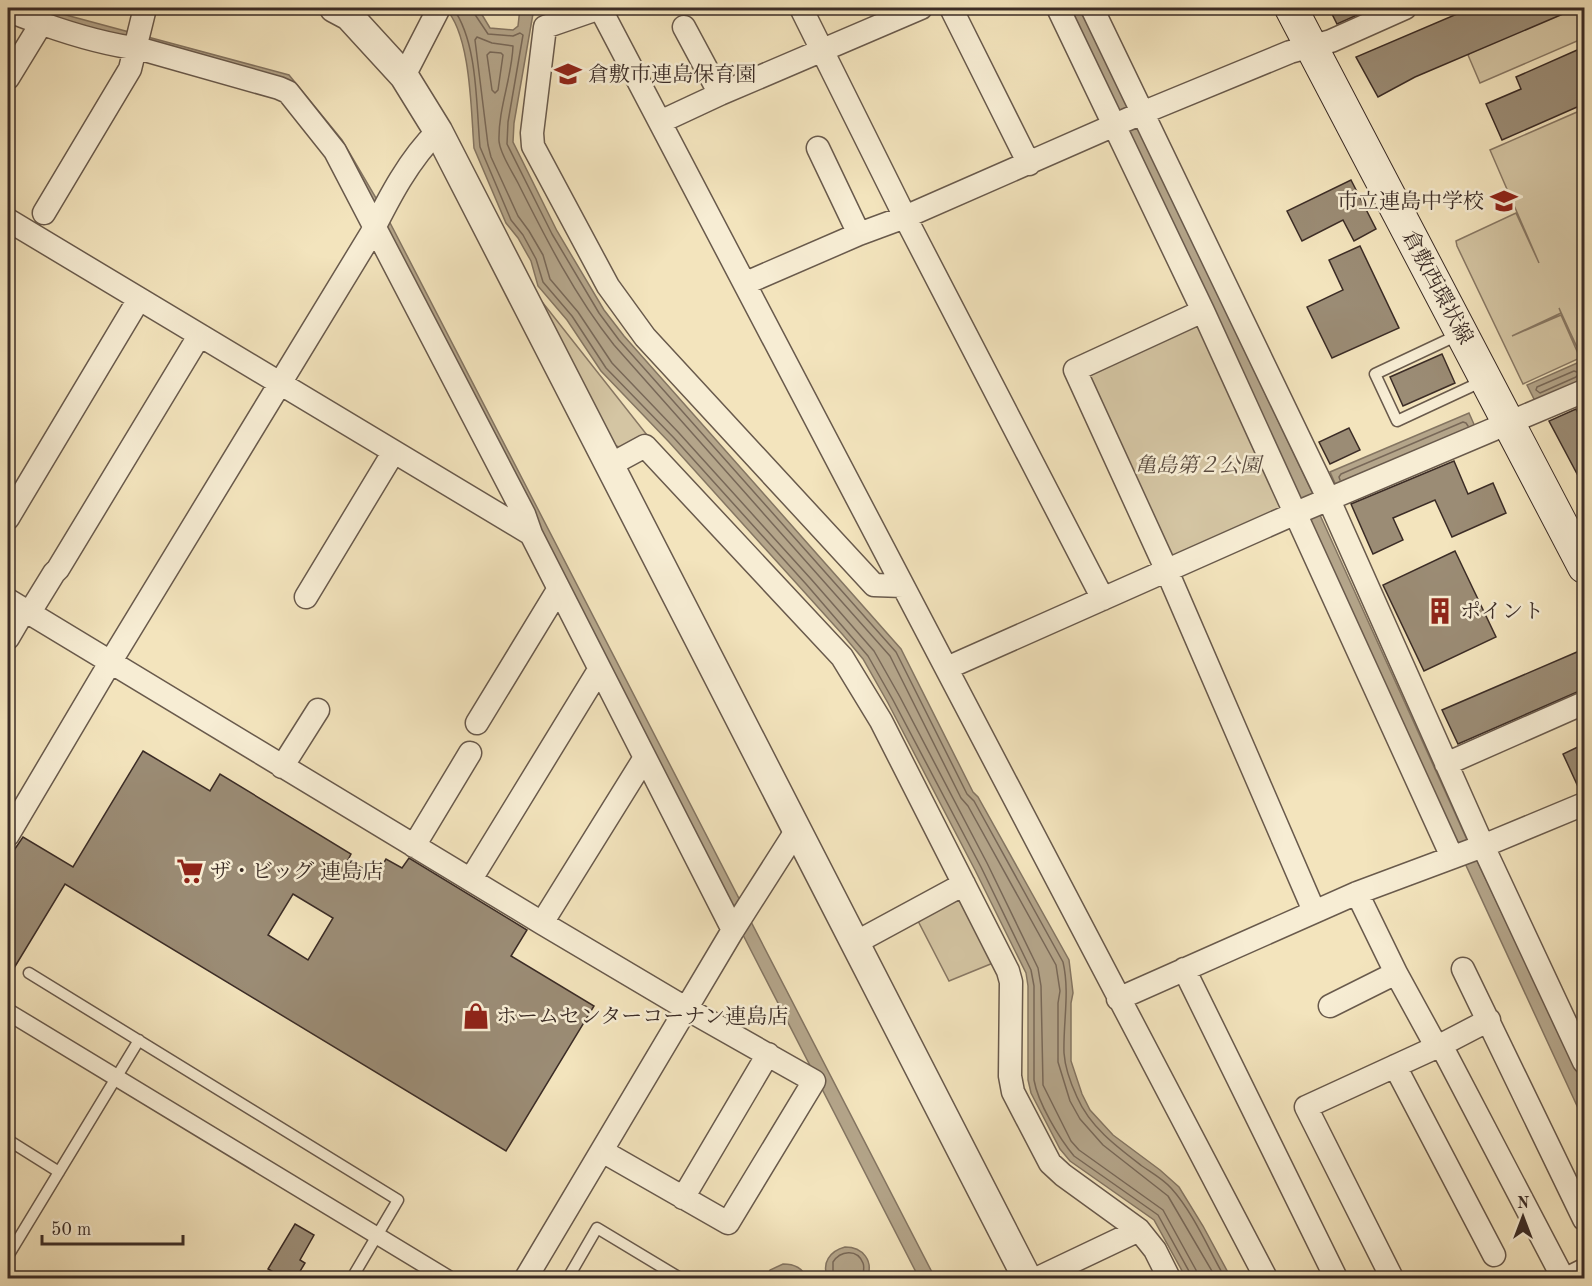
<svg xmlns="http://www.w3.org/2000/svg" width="1592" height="1286" viewBox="0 0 1592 1286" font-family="'Old Standard TT','Noto Serif JP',serif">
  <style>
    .green { fill: #d4c5a3; stroke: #887864; stroke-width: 1.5 }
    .water { fill: #b4a58a; stroke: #847562; stroke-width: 1.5 }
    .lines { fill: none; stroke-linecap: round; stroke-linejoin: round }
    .shore { stroke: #786858; stroke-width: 1.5 }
    .building { fill: #9b8c75; stroke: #3b2c26; stroke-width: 1.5; fill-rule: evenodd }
    .service-casing { stroke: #695a4c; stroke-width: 13 }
    .pedestrian-casing { stroke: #695a4c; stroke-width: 19 }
    .minor-casing { stroke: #695a4c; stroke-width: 25 }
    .tertiary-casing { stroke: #695a4c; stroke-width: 31 }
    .secondary-casing { stroke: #3b2c26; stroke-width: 34 }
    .service { stroke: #f7edd4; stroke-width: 10 }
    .pedestrian { stroke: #f7edd4; stroke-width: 16 }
    .minor { stroke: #f7edd4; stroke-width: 22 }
    .tertiary { stroke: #f7edd4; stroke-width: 28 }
    .secondary { stroke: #f7edd4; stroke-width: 32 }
    .labels { text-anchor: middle; stroke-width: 5; stroke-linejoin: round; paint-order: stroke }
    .poi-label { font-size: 21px; fill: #3b2c26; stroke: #f7edd4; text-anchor: start }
    .street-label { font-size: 21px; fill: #3b2c26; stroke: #f7edd4 }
    .park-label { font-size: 21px; font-style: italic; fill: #5a4b3f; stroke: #f7edd4 }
  </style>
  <rect width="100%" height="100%" fill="#f3e4bd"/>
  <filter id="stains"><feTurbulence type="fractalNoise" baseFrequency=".00333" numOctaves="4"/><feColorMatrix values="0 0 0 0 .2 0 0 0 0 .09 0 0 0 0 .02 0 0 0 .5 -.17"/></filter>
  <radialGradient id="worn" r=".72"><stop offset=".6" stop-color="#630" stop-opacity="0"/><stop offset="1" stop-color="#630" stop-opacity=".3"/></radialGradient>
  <path class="green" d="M1574 8H1579L1584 21V38L1480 83 1468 55 1471 52Z
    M1584 109V357L1582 358 1559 308 1561 313 1512 336 1561 315 1580 358 1523 384 1457 246 1456 241 1516 213 1539 263 1490 150Z
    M528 284 647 435 622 448 611 444Z
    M1195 324 1203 325 1282 510 1179 557 1168 556 1086 370Z
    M951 899 963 901 993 963 949 981 916 917Z"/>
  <path class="water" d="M8 8H40L289 75 342 140 386 215 935 1278H919L741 931 297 95Z
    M445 8H478L490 28 513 30 518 26 520 8H534L514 123 513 142 557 231 604 310 624 336 901 649 973 792 978 797 1069 960 1073 993 1071 1003V1061L1082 1094 1090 1110 1113 1135 1160 1170 1179 1187 1203 1226 1231 1278H1186L1154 1220 1070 1161 1060 1149 1031 1093 1028 1080V986L1026 973 975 870 888 703 863 659 843 635 669 442 601 371 567 320 538 286 531 261 518 238 506 223 474 148C471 111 471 34 445 8Z
    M1064 8H1081L1314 496 1320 515 1468 842 1584 1086V1121L1306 519Z
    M1584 360V380L1535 401 1527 385Z
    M1469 413 1477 431 1338 490 1330 472Z
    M845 1247C863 1247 874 1261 867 1278H828C821 1263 830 1251 845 1247Z
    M783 1264C795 1264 802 1268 807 1278H765L770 1270Z"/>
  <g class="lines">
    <path class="shore" d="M453 8C478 43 476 104 480 147L511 220 523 235 536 259 543 282 572 316 606 368 674 438 806 584 868 656 893 700 981 867 1031 970 1034 986V1080C1038 1103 1059 1138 1074 1156L1158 1215 1190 1273V1278
      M473 8 474 13 488 34 513 36 520 33 523 35 508 122 507 144 552 234 599 313 619 340 896 652 967 794 974 801 1063 962C1070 992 1063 1023 1064 1053 1065 1068 1071 1084 1077 1097 1090 1127 1117 1147 1142 1166 1152 1173 1163 1179 1171 1188 1193 1212 1209 1250 1225 1278
      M490 52 501 53 503 55 498 90 495 93 492 90 487 55Z
      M1584 367 1577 372 1574 371 1537 387 1536 390 1540 393 1576 377 1578 374 1584 375
      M1340 480 1339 477 1341 474 1463 422 1466 423 1468 426
      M833 1278V1262C840 1251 857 1248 863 1263 865 1268 863 1273 862 1278
      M1198 1278 1196 1270 1163 1210 1079 1150 1071 1141 1043 1085 1041 986 1038 968 987 863 900 697 874 651 811 579 679 433 612 363 578 312 550 279 543 255 529 231 518 216 491 157 488 145 475 40 477 37 492 43 513 46C512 77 498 109 499 141 500 154 512 171 518 183 546 239 575 296 614 345L890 656 961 798 968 806 1056 965 1060 991 1058 1003V1062L1070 1101 1080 1119 1103 1145 1168 1196 1216 1278"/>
  </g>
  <path class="building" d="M1329 8H1373L1337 24Z
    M1471 8H1577L1415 77 1378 97 1356 57Z
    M1584 47V104L1502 140 1486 104 1521 89 1516 77Z
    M1351 180 1376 229 1354 241 1343 220 1302 241 1287 211Z
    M1360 246 1399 328 1332 358 1307 307 1343 290 1329 260Z
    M1442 354 1455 383 1403 406 1390 377Z
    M1576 409 1584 426V487L1549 421Z
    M1349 428 1360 450 1330 464 1319 442Z
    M1454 461 1468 494 1493 483 1506 513 1452 537 1435 500 1393 518 1403 540 1373 554 1351 504Z
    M1455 551 1496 637 1424 671 1383 585Z
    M1584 649V689L1458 744 1442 710Z
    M1584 744V791H1580L1563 754Z
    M143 751 210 791 220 774 351 854 348 860 376 876 386 859 402 868 409 858 527 930 511 956 594 1006 506 1151 65 884 8 978V859L23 837 73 867ZM293 894 333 918 308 960 268 935Z
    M295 1224 314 1235 300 1260 305 1263 296 1278H284L268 1269Z"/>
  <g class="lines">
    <defs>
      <path id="service" d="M1460 334 1375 374 1397 421 1483 381
        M29 973 398 1200 352 1278
        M8 1140 59 1172
        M8 1256 139 1040
        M568 1278 597 1228 680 1278"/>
      <path id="pedestrian" d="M8 1012 447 1278"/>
      <path id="minor" d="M600 8 1266 1278
        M600 8 545 27 532 133 533 146 608 286 645 337 874 585 903 586
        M801 8 905 217 1103 599
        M951 8 1029 164
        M1058 8 1203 311 1452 857
        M1092 8 1329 500 1483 846 1584 1062
        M8 11C20 14 31 20 43 24 74 35 108 45 141 49L279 88 288 92 335 151 524 514 531 534
        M684 27 720 94
        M404 76 439 8
        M8 78 41 24
        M660 122 720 94 921 8
        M818 148 859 234
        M44 213 130 69 145 8
        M8 220 531 534 733 930
        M746 283 859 234 905 217 1142 113 1290 52 1331 41 1405 8
        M1203 311 1075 370 1167 571 1314 911
        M610 465 645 446 842 657 881 721 1008 971 1011 982 1010 1076 1013 1092 1050 1163 1063 1175 1139 1230 1155 1250 1169 1278
        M8 518 139 299
        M306 597 393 453
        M8 600 542 923 687 1009 814 1081 728 1223 602 1151
        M30 612 54 573 58 569 199 336
        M8 638 25 609
        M947 668 1296 513 1584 391
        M477 723 558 590
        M1446 764 1584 703
        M282 767 318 710
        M8 835 111 661 371 234C389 198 409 159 438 131
        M414 846 470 753
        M471 879 599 670
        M1357 893 1396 973 1436 1046
        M542 923 644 759
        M855 943 964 884
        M1184 969 1336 1278
        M1463 969 1584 1219
        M1118 999 1357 893 1483 846 1584 804
        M1330 1006 1396 973
        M1441 1045 1563 1278
        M1395 1066 1494 1255
        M683 1198 768 1054
        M526 1278 733 930 798 828
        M1038 1278 1139 1230
        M1392 1278 1306 1107 1441 1045 1489 1020
        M1568 1278 1584 1270"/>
      <path id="tertiary" d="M334 8 349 16 404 76 438 131 1027 1278"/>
      <path id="secondary" d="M1291 8 1584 567"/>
    </defs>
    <use href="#service" class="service-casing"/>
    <use href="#pedestrian" class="pedestrian-casing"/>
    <use href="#minor" class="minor-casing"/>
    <use href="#tertiary" class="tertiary-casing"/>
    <use href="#secondary" class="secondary-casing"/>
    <use href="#service" class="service"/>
    <use href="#pedestrian" class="pedestrian"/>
    <use href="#minor" class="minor"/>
    <use href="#tertiary" class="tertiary"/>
    <use href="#secondary" class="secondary"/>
  </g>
  <defs>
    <symbol id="school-bare" viewBox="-9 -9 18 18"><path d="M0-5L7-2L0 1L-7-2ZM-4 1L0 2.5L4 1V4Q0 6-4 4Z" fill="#8f2418" stroke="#f7edd4" stroke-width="2.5" paint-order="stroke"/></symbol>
    <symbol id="building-bare" viewBox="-9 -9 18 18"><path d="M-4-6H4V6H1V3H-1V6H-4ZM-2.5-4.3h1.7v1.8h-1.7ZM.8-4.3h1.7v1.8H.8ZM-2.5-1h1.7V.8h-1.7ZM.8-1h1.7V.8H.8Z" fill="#8f2418" stroke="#f7edd4" stroke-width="2.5" paint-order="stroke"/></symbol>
    <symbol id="supermarket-bare" viewBox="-9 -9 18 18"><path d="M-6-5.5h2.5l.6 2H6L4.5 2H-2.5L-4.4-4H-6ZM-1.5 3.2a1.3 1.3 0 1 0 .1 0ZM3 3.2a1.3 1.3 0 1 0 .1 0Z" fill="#8f2418" stroke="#f7edd4" stroke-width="2.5" paint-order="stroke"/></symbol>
    <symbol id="shop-bare" viewBox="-9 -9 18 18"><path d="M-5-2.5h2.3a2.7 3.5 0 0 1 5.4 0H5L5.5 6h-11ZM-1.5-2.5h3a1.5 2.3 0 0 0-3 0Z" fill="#8f2418" stroke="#f7edd4" stroke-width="2.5" paint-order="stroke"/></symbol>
  </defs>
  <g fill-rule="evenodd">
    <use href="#school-bare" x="549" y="55" width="38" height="38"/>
    <use href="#school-bare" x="1485" y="182" width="38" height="38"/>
    <use href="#building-bare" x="1421" y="592" width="38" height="38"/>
    <use href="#supermarket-bare" x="171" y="852" width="38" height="38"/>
    <use href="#shop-bare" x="457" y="997" width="38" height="38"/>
  </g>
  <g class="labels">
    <g class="poi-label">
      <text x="588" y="81">倉敷市連島保育園</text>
      <text x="1484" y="208" text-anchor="end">市立連島中学校</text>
      <text x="1460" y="618">ポイント</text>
      <text x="210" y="878">ザ・ビッグ 連島店</text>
      <text x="496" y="1023">ホームセンターコーナン連島店</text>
    </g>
    <g class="street-label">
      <text transform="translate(1438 287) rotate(62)" y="7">倉敷西環状線</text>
    </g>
    <g class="park-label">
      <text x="1198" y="472">亀島第２公園</text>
    </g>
  </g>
  <rect width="1592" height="1286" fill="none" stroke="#f3e4bd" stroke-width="30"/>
  <rect x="9" y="9" width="1574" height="1268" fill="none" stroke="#3b2c26" stroke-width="3"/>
  <rect x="15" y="15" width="1562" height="1256" fill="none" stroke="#3b2c26" stroke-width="1.5"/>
  <g transform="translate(1523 1217)" stroke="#f7edd4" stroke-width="4.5" paint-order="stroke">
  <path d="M0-4.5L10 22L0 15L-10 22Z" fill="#3b2c26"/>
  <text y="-9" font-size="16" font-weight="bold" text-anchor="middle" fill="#3b2c26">N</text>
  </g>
  <path d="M42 1235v9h141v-9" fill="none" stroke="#3b2c26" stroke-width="3"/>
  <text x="51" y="1235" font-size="18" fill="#3b2c26" stroke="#f7edd4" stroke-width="4.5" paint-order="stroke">50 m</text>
  <rect width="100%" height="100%" filter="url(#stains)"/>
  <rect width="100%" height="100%" fill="url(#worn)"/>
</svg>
